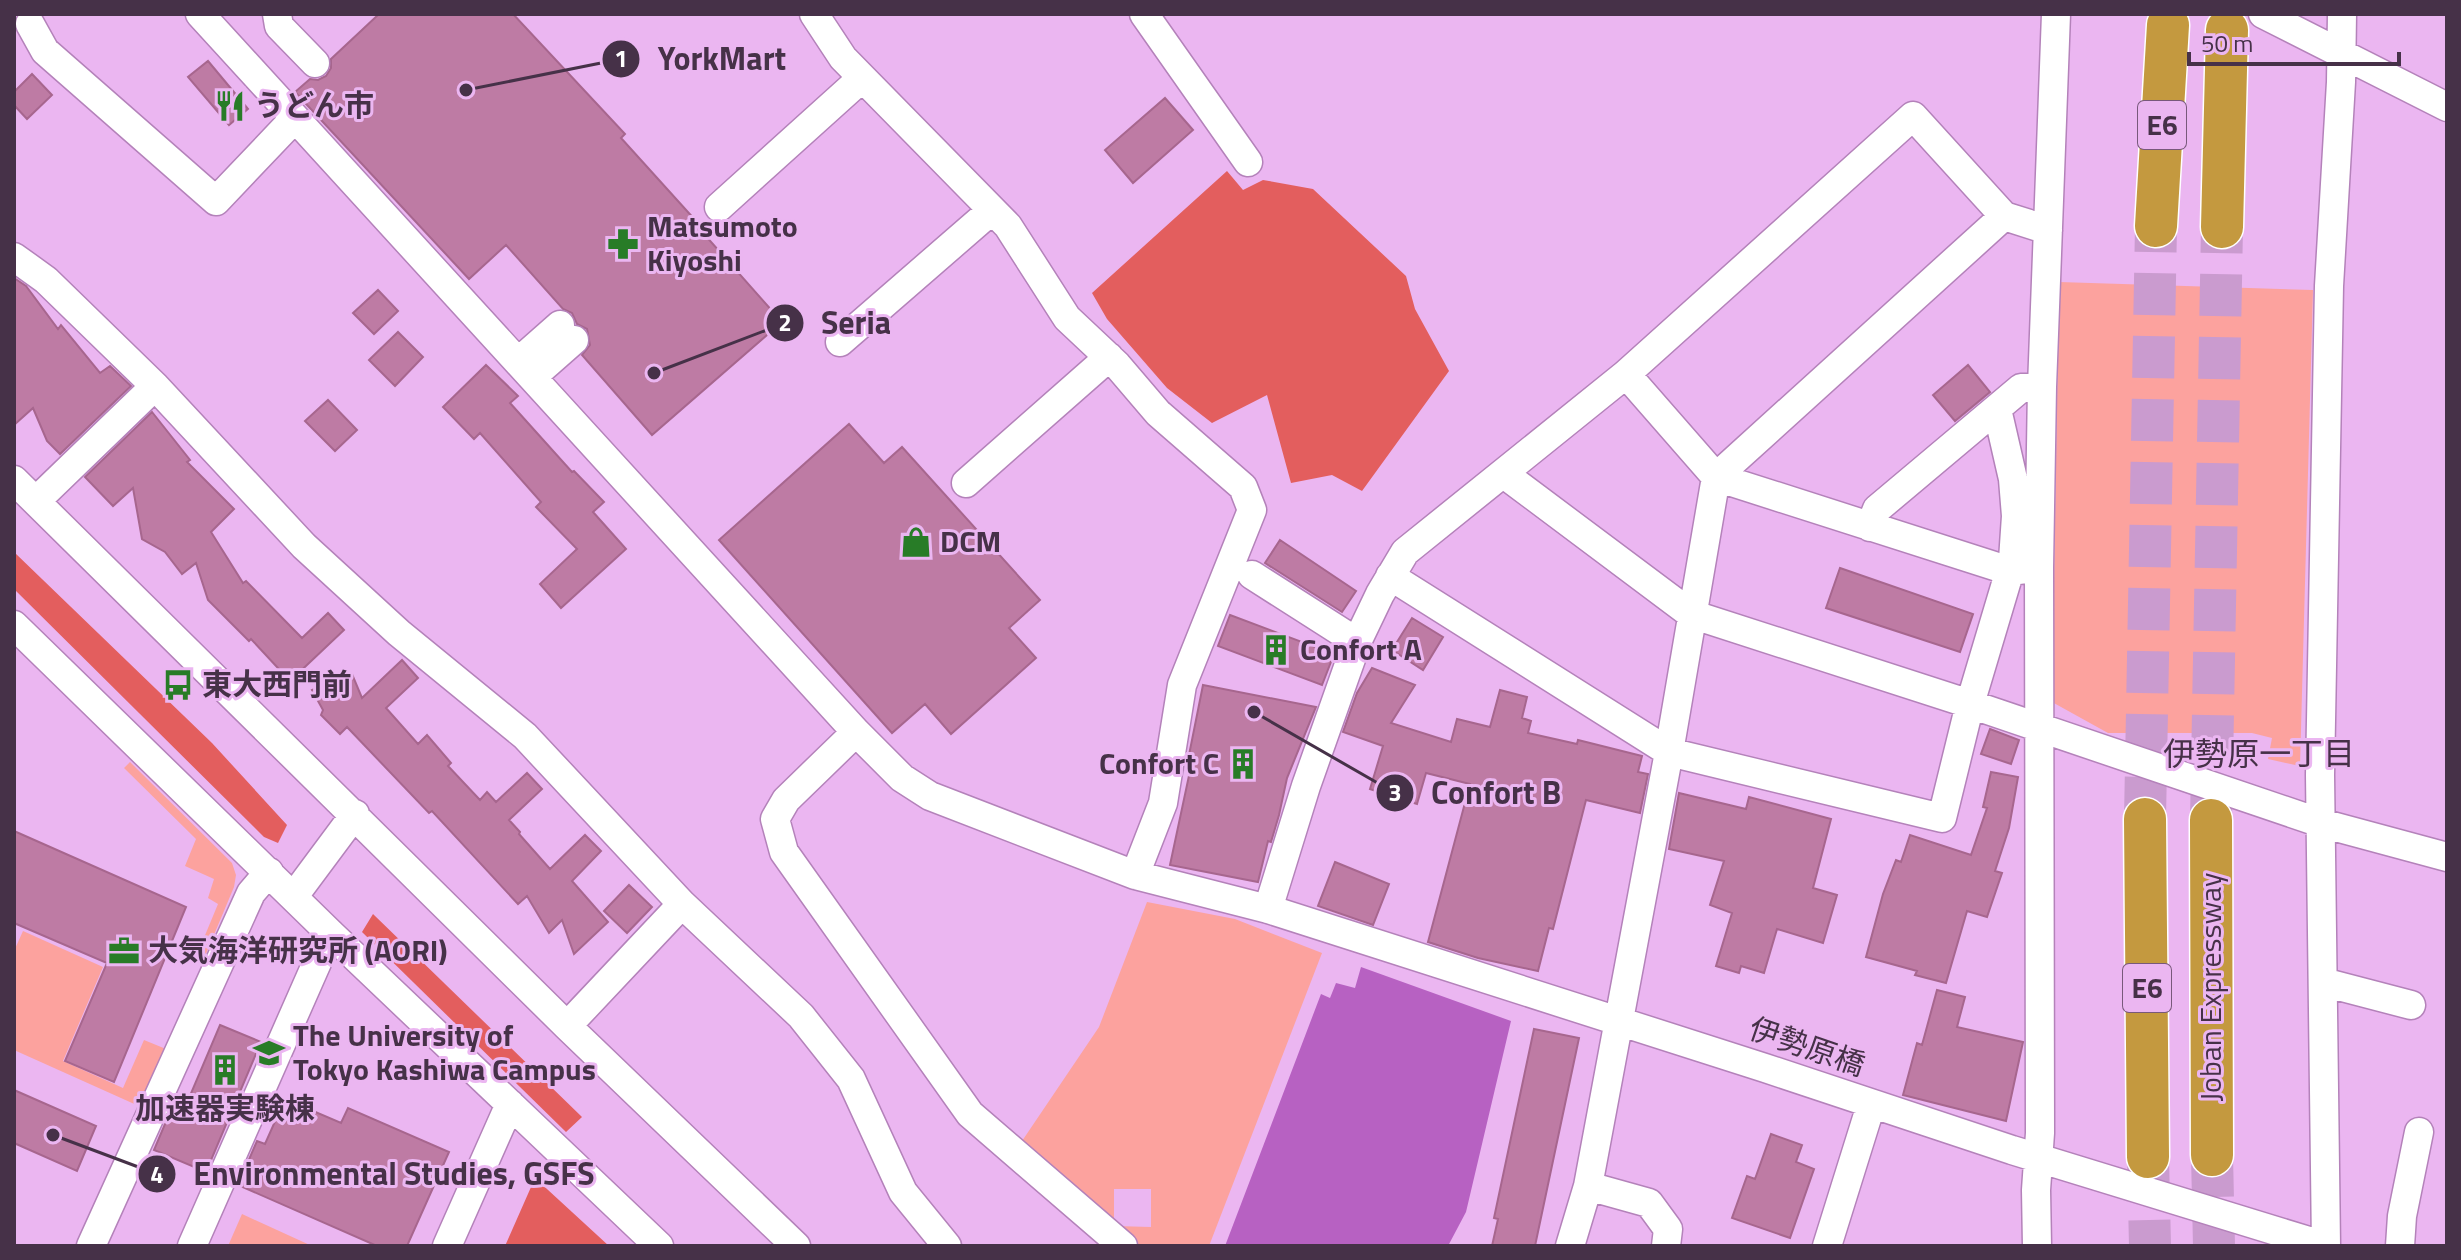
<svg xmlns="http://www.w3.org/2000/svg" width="2461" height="1260" viewBox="0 0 2461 1260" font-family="'Titillium Web','Noto Sans JP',sans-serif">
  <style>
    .green { fill: #fca29e; fill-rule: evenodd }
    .forest { fill: #e35e5e }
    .water { fill: #b761c2 }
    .building { fill: #be7ba4; stroke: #a7668e; stroke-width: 2 }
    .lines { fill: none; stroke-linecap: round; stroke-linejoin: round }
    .highway-tunnel { stroke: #ca9bcf; stroke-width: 42; stroke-dasharray: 42 21; stroke-linecap: butt }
    .minor-casing { stroke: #b482ba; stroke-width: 31 }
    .highway-casing { stroke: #fff; stroke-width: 45 }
    .minor { stroke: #fff; stroke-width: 28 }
    .highway { stroke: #c4993f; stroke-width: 42 }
    .labels { text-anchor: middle; stroke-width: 6; stroke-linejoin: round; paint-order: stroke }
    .shield { fill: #ebb6f1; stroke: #78597b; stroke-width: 2 }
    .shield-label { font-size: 28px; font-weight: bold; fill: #463148 }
    .poi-label { font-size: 30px; font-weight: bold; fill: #463148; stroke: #ebb6f1; text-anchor: start }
    .street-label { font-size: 30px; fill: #463148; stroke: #ebb6f1 }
    .neighbourhood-label { font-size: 32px; fill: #463148; stroke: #ebb6f1 }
    .leader { fill: none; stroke: #463148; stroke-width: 3 }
    .callout-dot { fill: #463148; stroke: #ebb6f1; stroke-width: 3 }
    .mark-label { font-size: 24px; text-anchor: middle; font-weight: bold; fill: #fff }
    .callout-label { font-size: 32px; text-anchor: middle; font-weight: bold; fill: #463148; stroke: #ebb6f1; stroke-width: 6; stroke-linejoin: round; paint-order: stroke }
  </style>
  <rect width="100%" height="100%" fill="#ebb6f1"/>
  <path class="green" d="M2059 282 2313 290 2300 766 2268 759 2272 738 2252 733H2108L2052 702Z
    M130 762 232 863 236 875 234 887 203 961 196 957 218 904 208 898 214 879 185 866 196 839 124 768Z
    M1147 902 1235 919 1322 953 1209 1246H1132L1020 1144 1099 1027ZM1114 1189H1151V1227L1114 1226Z
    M23 931 103 967 63 1061 123 1088 144 1040 166 1049 141 1107 14 1050V951Z
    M242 1214 312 1246H228Z"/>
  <path class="forest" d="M1227 171 1243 190 1263 180 1313 189 1406 276 1415 309 1449 371 1362 491 1332 475 1291 483 1267 395 1212 423 1167 388 1107 319 1092 293Z
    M14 552 212 743 287 825 278 843 264 837 14 589Z
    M373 914 582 1117 566 1132 362 932Z
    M535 1178 609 1246H505Z"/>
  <path class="water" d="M1361 967 1511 1021 1466 1212 1448 1246H1225L1321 994 1330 998 1336 983 1355 988Z"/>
  <path class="building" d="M379 14H513L625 134 621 138 706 232 704 234 782 322 652 435 582 355 590 345 587 329 577 324 572 313 563 309 506 245 469 279 295 92 310 79 318 80 326 76 331 68V59Z
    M208 61 248 109 229 125 188 77Z
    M32 74 52 95 27 119 14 105V92Z
    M1165 98 1193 130 1133 183 1105 150Z
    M14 278 26 286 58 329 61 325 100 373 110 366 131 386 60 454 47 441 33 408 14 425Z
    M378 290 398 311 374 334 353 313Z
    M398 332 423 357 395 386 369 360Z
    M486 365 518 396 510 403 572 472 574 471 604 502 593 512 626 549 561 608 540 584 577 549 536 507 541 502 480 433 474 439 443 407Z
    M1968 365 1990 392 1955 421 1933 395Z
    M328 400 357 430 335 451 305 421Z
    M152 412 190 460 187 462 234 509 211 532 243 583 246 581 302 638 328 613 344 630 290 681 251 639 249 641 208 600 196 563 182 574 165 552 142 539 133 488 113 506 85 477Z
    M849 424 884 463 902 447 1040 600 1009 628 1036 658 951 734 925 704 892 733 719 540Z
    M1280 540 1356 591 1342 612 1265 563Z
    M1840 568 1973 614 1960 652 1826 608Z
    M1230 615 1334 654 1322 685 1218 646Z
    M1412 618 1443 637 1423 670 1392 650Z
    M402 660 418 678 386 708 418 744 427 735 451 763 448 766 480 800 487 792 496 802 527 773 542 789 509 820 520 832 519 834 550 869 585 835 601 851 572 881 608 922 574 954 562 920 549 933 527 896 518 904 432 811 429 813 347 727 340 734 321 715 323 710 312 690 352 674 362 698Z
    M1372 668 1415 685 1391 723 1451 742 1457 719 1490 727 1500 690 1527 697 1522 718 1531 721 1528 733 1577 744 1578 740 1642 756 1638 772 1648 774 1640 813 1586 800 1553 929 1549 928 1538 971 1478 958 1428 942 1470 784 1426 773 1417 804 1370 789 1383 746 1343 732 1357 693Z
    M1203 685 1316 707 1287 778 1279 815 1271 842 1268 841 1258 882 1170 865 1190 771 1186 770Z
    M1990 729 2019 740 2011 764 1981 754Z
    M1991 772 2018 777 2009 828 1995 871 2002 873 1987 917 1967 911 1946 983 1915 975 1917 971 1866 957 1883 894 1896 860 1901 862 1910 835 1971 855 1987 808 1983 807Z
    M1679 793 1746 809 1749 797 1831 819 1813 888 1837 895 1823 943 1777 929 1764 973 1741 966 1739 973 1716 966 1732 913 1710 905 1724 861 1669 849Z
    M14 831 186 907 114 1082 65 1061 107 963 14 923Z
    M1335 862 1389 884 1373 925 1318 906Z
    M629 885 652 907 627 933 604 911Z
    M1937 990 1965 997 1957 1027 2023 1042 2006 1121 1903 1095 1917 1043 1922 1045Z
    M220 1025 261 1042 206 1172 154 1150 173 1105 184 1110Z
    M1534 1029 1579 1038 1535 1246H1492L1498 1219 1494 1218Z
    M14 1090 96 1126 77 1171 14 1143Z
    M285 1099 341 1123 348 1108 449 1152 407 1246H377L238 1185 257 1141 265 1144Z
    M1771 1134 1802 1145 1796 1162 1814 1169 1790 1238 1732 1218 1747 1176 1755 1179Z"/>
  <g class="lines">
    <path class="highway-tunnel" d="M2145 819 2156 226
      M2211 820 2222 227
      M2212 1155 2214 1246
      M2148 1157 2150 1246"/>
    <defs>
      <path id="minor" d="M200 14 856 732 902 778 930 796 1135 875 1268 909 1765 1068 2012 1150 2325 1246
        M277 14 279 26 315 63
        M814 14 843 58 1008 226 1067 318 1117 365 1158 413 1243 487 1252 510 1182 685 1163 803 1135 875
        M1144 14 1248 162
        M2263 14 2447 107
        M30 24 45 51 216 201 294 119
        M719 207 862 78
        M14 257 46 280 155 386 304 546 399 633 525 736 682 904 801 1016 851 1079 903 1192 947 1246
        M840 342 992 210
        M518 362 560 325
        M1626 374 1716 477 2010 571 2026 569
        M532 377 574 340
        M1504 474 1691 614 1970 704 2321 823 2447 857
        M14 480 567 1026 796 1246
        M966 483 1109 357
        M36 501 155 386
        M1870 527 1877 509 2021 388 2042 387
        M1252 575 1357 642
        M1390 576 1669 752 1942 818 1970 704 2013 560 2016 516 2013 479 1997 409
        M14 625 330 933 659 1246
        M856 732 786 800 775 819 784 852 970 1114 1123 1246
        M294 896 355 814
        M1268 909 1306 786 1357 642 1380 594 1405 552 1626 374 1913 116 2004 216 2048 230
        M2323 982 2411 1005
        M567 1026 682 904
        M1588 1186 1649 1203 1668 1229 1666 1246
        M91 1246 251 893 269 872
        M192 1246 330 933
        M447 1246 510 1104
        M1570 1246 1588 1186 1669 752 1716 477 2004 216
        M1827 1246 1871 1105
        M2037 1246 2036 1190 2040 1133 2039 568 2042 387 2056 14
        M2326 1246 2320 775 2329 286 2341 82 2342 14
        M2400 1246 2402 1216 2419 1132"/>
      <path id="highway" d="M2156 226 2168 25
        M2222 227 2227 30
        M2145 819 2148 1157
        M2211 820 2212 1155"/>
    </defs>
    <use href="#minor" class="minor-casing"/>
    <use href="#highway" class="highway-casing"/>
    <use href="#minor" class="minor"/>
    <use href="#highway" class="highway"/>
  </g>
  <defs>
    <symbol id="restaurant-bare" viewBox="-9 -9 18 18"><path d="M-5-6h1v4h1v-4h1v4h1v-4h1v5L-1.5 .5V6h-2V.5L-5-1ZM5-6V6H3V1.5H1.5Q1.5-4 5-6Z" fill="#287c27" stroke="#ebb6f1" stroke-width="2.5" paint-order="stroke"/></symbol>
    <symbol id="pharmacy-bare" viewBox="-9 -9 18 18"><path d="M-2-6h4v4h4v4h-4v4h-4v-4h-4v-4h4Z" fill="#287c27" stroke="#ebb6f1" stroke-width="2.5" paint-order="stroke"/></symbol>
    <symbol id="shop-bare" viewBox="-9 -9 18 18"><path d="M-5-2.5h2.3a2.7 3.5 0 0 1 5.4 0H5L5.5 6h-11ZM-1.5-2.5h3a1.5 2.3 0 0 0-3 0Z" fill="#287c27" stroke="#ebb6f1" stroke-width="2.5" paint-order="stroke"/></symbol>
    <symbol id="building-bare" viewBox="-9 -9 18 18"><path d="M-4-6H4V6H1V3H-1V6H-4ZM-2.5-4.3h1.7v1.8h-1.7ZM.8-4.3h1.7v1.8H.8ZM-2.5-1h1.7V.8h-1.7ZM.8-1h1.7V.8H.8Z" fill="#287c27" stroke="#ebb6f1" stroke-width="2.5" paint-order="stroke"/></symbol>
    <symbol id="bus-bare" viewBox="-9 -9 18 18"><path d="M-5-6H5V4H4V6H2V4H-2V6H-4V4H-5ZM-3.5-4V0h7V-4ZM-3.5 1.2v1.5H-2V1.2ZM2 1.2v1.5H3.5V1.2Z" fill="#287c27" stroke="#ebb6f1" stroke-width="2.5" paint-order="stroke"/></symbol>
    <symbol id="office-bare" viewBox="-9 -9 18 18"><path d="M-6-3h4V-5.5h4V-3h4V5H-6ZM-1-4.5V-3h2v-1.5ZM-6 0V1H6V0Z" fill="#287c27" stroke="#ebb6f1" stroke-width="2.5" paint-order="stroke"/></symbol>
    <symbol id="university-bare" viewBox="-9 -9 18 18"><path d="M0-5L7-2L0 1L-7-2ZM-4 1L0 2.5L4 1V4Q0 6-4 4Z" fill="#287c27" stroke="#ebb6f1" stroke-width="2.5" paint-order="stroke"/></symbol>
  </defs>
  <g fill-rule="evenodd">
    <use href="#restaurant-bare" x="208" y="84" width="44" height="44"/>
    <use href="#pharmacy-bare" x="601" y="222" width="44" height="44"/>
    <use href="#shop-bare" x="894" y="520" width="44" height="44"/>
    <use href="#building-bare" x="1254" y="628" width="44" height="44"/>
    <use href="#bus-bare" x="156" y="663" width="44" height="44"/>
    <use href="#building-bare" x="1221" y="742" width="44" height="44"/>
    <use href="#office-bare" x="102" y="929" width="44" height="44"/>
    <use href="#university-bare" x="247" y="1031" width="44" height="44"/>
    <use href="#building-bare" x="203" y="1048" width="44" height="44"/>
  </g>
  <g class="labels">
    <g class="shield">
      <rect x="2138" y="101" width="48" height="48" rx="6"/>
      <rect x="2123" y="964" width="48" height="48" rx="6"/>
    </g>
    <g class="shield-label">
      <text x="2162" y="135">E6</text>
      <text x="2147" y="998">E6</text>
    </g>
    <g class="poi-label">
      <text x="254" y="116">うどん市</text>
      <text x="647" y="237">Matsumoto<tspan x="647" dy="34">Kiyoshi</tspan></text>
      <text x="940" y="552">DCM</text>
      <text x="1300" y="660">Confort A</text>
      <text x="202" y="695">東大西門前</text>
      <text x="1219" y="774" text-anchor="end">Confort C</text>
      <text x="148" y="961">大気海洋研究所 (AORI)</text>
      <text x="293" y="1046">The University of<tspan x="293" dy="34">Tokyo Kashiwa Campus</tspan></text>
      <text x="225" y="1119" text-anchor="middle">加速器実験棟</text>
    </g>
    <g class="street-label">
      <text transform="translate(2211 987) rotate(-90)" y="10">Joban Expressway</text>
      <text transform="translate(1807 1047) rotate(19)" y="10">伊勢原橋</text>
    </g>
    <g class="neighbourhood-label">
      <text x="2259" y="765">伊勢原一丁目</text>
    </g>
  </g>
  <path class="leader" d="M466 90L621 59M654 373L785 323M1254 712L1395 793M53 1135L157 1174"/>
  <g class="callout-dot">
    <circle cx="466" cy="90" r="8"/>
    <circle cx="654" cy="373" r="8"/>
    <circle cx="1254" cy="712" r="8"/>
    <circle cx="53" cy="1135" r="8"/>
    <circle cx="621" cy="59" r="20"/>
    <circle cx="785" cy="323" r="20"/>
    <circle cx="1395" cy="793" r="20"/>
    <circle cx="157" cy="1174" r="20"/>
  </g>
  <g class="mark-label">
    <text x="621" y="67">1</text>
    <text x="785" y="331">2</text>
    <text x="1395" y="801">3</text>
    <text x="157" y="1183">4</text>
  </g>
  <g class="callout-label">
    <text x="722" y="70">YorkMart</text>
    <text x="856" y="334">Seria</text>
    <text x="1496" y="804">Confort B</text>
    <text x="394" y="1185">Environmental Studies, GSFS</text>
  </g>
  <rect width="2461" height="1260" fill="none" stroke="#463148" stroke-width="32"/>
  <path d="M2189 52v12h210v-12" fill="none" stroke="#463148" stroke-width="4"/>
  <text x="2201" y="52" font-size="24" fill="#463148" stroke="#ebb6f1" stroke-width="6" paint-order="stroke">50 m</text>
</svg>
